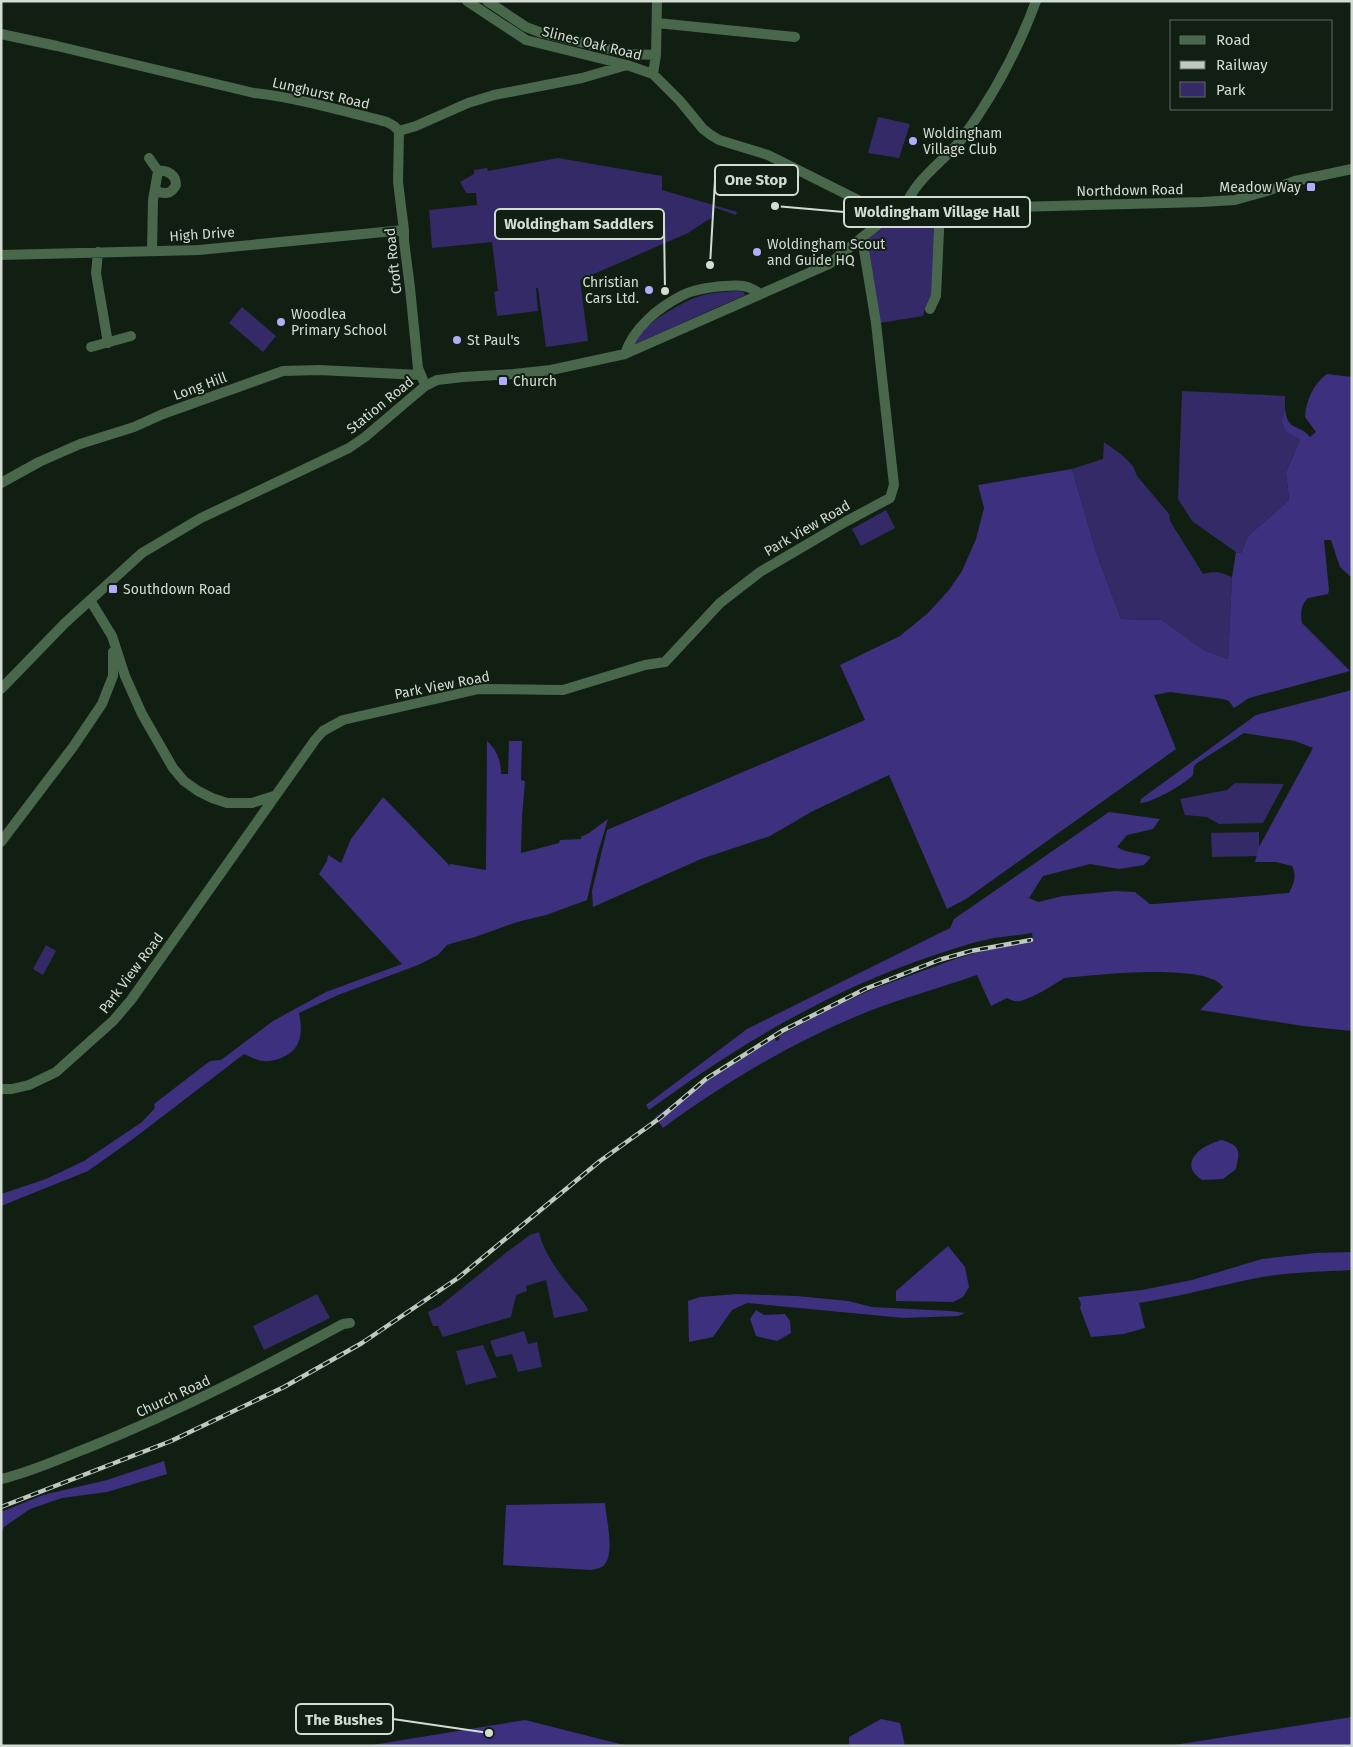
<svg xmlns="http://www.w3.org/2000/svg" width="1353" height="1747" viewBox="0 0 1353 1747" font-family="'Fira Sans',sans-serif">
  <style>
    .green { fill: #342a68 }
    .forest { fill: #3d307e }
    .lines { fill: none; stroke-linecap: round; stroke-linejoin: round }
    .minor { stroke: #49674b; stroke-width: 10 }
    .rail-casing { stroke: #bfc9c0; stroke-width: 4.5 }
    .rail { stroke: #111f13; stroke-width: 2.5; stroke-dasharray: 8; stroke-linecap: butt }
    .poi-dot { fill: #b1adfa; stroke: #111f13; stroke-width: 2 }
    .labels { text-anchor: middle; stroke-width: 4; stroke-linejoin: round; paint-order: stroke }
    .street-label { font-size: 14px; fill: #d3dcd3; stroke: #111f13 }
    .poi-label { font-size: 14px; fill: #d3dcd3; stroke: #111f13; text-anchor: start }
    .leader { fill: none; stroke: #d3dcd3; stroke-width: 2 }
    .callout-dot { fill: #d3dcd3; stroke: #111f13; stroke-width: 2 }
    .callout { fill: #111f13; stroke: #d3dcd3; stroke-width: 2 }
    .callout-label { font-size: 15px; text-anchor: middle; font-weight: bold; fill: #d3dcd3 }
  </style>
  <rect width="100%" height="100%" fill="#111f13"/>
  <path class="green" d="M878 117 910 124 899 158 868 153Z
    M558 158 662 176V190L737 212 736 215 713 207 714 216 688 233 580 280 588 341 546 347 538 288H536L538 311 497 316 494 292 498 291 492 242 432 248 429 210 477 205 476 193H466L460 182 474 174V170L487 168 488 171Z
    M913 213H936L933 293 926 305 923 316 880 323 867 240 894 219Z
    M738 291 744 292 745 295 635 344C636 328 685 300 700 296 712 292 725 292 738 291Z
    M242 307 276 336 263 352 229 323Z
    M1182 391 1285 396V409L1281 421 1285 431 1300 440 1286 472 1289 500 1248 536 1241 553 1236 552 1192 521 1178 499Z
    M1104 442 1122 455 1133 466 1137 476 1169 514 1170 521 1203 574C1215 571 1221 572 1232 577L1228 659 1204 650 1162 620 1121 619 1096 552 1072 469 1103 459Z
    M886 510 895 528 861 546 852 529Z
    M1235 783 1284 784 1263 823 1219 824 1207 817 1185 815 1180 799 1227 790Z
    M1259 832V856L1212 857 1211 833Z
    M46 945 56 951 43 975 33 969Z
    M539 1232C543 1252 559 1273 572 1289 578 1296 586 1303 588 1311L554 1318 546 1280 526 1286 527 1291 516 1295 511 1317 443 1337 438 1326H433L428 1312 440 1306 507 1252 530 1235Z
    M317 1294 330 1318 264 1350 253 1326Z
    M524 1331 528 1344 537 1342 542 1367 518 1372 512 1354 496 1357 490 1341Z
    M483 1345 497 1377 466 1385 456 1351Z"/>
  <path class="forest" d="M1327 374 1352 377V578L1340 567 1331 540H1324L1329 590 1328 594 1308 598C1301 605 1300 613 1302 623L1350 671 1249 698 1234 708 1229 701 1223 699 1170 692 1154 695 1176 749 966 899 947 909 889 775 813 811 770 836 701 859 593 907 592 891 607 830 865 720 840 665 900 636 928 613 949 590 962 571 976 539 984 508 978 485 1072 469 1096 552 1121 619 1162 620 1204 650 1228 659 1232 577 1236 552 1241 553 1248 536 1289 500 1286 472 1300 440 1285 431 1281 421 1285 409C1288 433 1299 423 1310 437L1316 432 1305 417C1306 401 1313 384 1327 374Z
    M1352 690V1031L1303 1026 1200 1010 1223 987C1208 962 1092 975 1064 978 1055 984 1030 1000 1019 1001 1015 1002 1011 1000 1007 998L991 1006 977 975C942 987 906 997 872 1010 798 1039 727 1081 663 1128L655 1117 706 1082 774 1038 777 1041 780 1039 779 1036 835 1006 873 989 958 958 986 950 1033 942 1032 933C1019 935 1007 936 994 938 973 942 953 949 932 956 830 990 736 1046 649 1110L646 1105 747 1029 950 928 954 919 1109 812 1160 819 1153 829 1127 835 1117 847C1128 854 1139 852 1151 857L1144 865 1119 869 1090 864 1043 876 1029 898 1038 902 1063 896 1116 891 1135 892 1150 904H1155L1289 893C1294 883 1297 876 1292 866L1276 862H1255L1259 847 1313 748 1295 741 1244 733 1197 763 1194 766 1193 775C1185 784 1152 803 1140 803L1141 799 1256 715Z
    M487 741C497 750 501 761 501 774H508L509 741H522L521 780 525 781 522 817 521 853 559 843 560 840 581 839V837L589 833 608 819 597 856 587 900 546 915 517 922 475 937 453 943 447 945 438 955 418 965 338 995 299 1013C303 1032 302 1050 281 1058 266 1064 258 1061 244 1054L133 1139 88 1171 1 1206V1194L46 1179 84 1161 142 1122 155 1108 154 1104 210 1061 221 1060 273 1021 326 992 402 964 319 874 327 861 328 855 341 863 351 839 383 797 450 866V864L486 870Z
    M1222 1140C1241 1146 1240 1151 1236 1169L1223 1179 1202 1180C1176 1163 1203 1144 1222 1140Z
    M948 1246 965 1267 969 1287 963 1297 953 1302 896 1301V1291Z
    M1352 1252V1270C1318 1272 1285 1272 1252 1279 1214 1287 1177 1297 1139 1303L1145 1328 1124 1334 1091 1337 1080 1308 1081 1304 1078 1297 1142 1290 1192 1280 1262 1259 1316 1253Z
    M737 1294 797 1296 848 1301 872 1307 950 1311 965 1313 958 1316 904 1318 747 1303 732 1310 713 1337 689 1342 688 1301 700 1297Z
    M756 1310 764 1315 785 1314 790 1321 791 1333 777 1341 756 1336 750 1319Z
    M164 1461 167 1474 107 1492 62 1498 30 1509 4 1527 1 1533V1512L43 1495 107 1480Z
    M605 1503C606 1518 616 1556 603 1566 601 1568 595 1569 592 1570L503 1565 506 1505Z
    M1352 1717V1746H1168Z
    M881 1719 900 1723 905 1746H849V1737Z
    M525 1720 628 1746H366Z"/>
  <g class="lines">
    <path class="minor" d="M467 1 526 40 627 65 653 74 680 101 703 129 711 135 719 140 768 155 862 202 876 210 885 219
      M487 1 526 27 542 33 630 54 656 55
      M657 23 795 37
      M1 34 57 46 254 93C299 98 343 111 387 122L394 126 399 131 416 126 468 103 494 95 582 78 627 65
      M653 74 656 55 657 1
      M399 131 398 182 404 230V241L410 288 418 368 423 380
      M149 158 158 171 153 200 152 251
      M155 191C164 194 171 195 176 185 176 175 168 170 158 171
      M905 208C914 180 943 162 961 140 992 98 1018 50 1036 1
      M98 252 96 273 108 343
      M1 255 199 250 404 230
      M930 309 936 296 940 209
      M91 347 131 336
      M625 354C633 328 659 307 683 295 695 289 711 287 724 286 738 285 748 284 760 294
      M1 483 39 462 80 444 134 427 163 414 283 371 319 370 420 375
      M90 600 112 636 125 676 142 714 173 768 184 781 198 791 212 798 227 803H252L274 796
      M1 689 65 623 142 553 201 518 349 448 365 437 425 386 437 380 463 377 514 374 551 370 625 354 829 264 885 219 894 212 905 208 913 207 940 209 1202 202 1235 200 1267 191 1295 181 1352 169
      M1 842 73 747 102 704 113 676V652
      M1 1089H12L29 1085 56 1072 113 1021 131 1000 315 740 323 731 343 720 479 689 563 690 645 665 665 662 720 603 760 572 845 522 890 498 894 485 876 323 862 238
      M1 1479C32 1472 61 1458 90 1447 177 1412 260 1369 343 1324L350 1323"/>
    <defs>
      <path id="rail" d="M1 1507 171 1441 284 1387 362 1343 458 1278 600 1161 660 1118 706 1079 782 1031 865 989 939 960 971 951 1031 940"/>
    </defs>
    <use href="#rail" class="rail-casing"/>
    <use href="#rail" class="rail"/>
  </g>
  <g class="poi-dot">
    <circle cx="913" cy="141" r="5"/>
    <rect x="1306" y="182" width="10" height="10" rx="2.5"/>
    <circle cx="757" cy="252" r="5"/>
    <circle cx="649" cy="290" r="5"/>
    <circle cx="281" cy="322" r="5"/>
    <circle cx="457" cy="340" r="5"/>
    <rect x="498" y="376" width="10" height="10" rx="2.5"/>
    <rect x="108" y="584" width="10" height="10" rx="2.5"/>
  </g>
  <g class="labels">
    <g class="street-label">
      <text transform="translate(592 43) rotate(14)" y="5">Slines Oak Road</text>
      <text transform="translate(321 93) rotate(13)" y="5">Lunghurst Road</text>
      <text transform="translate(1130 190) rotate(-1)" y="5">Northdown Road</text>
      <text transform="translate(202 234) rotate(-4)" y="5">High Drive</text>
      <text transform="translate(393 261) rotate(-96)" y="5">Croft Road</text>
      <text transform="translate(200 386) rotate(-20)" y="5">Long Hill</text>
      <text transform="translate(380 405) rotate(-39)" y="5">Station Road</text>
      <text transform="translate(807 528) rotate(-30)" y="5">Park View Road</text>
      <text transform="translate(442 685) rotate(-11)" y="5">Park View Road</text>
      <text transform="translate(131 973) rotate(-53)" y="5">Park View Road</text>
      <text transform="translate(173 1396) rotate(-25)" y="5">Church Road</text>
    </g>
    <g class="poi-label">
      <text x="923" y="138">Woldingham<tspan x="923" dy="16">Village Club</tspan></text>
      <text x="1301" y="192" text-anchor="end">Meadow Way</text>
      <text x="767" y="249">Woldingham Scout<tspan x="767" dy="16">and Guide HQ</tspan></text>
      <text x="639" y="287" text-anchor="end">Christian<tspan x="639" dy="16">Cars Ltd.</tspan></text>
      <text x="291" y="319">Woodlea<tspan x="291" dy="16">Primary School</tspan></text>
      <text x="467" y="345">St Paul's</text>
      <text x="513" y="386">Church</text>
      <text x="123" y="594">Southdown Road</text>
    </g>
  </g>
  <path class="leader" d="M710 265L715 180M775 206L844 212M665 291L664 224M489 1733L393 1719"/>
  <g class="callout-dot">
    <circle cx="710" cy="265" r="5"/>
    <circle cx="775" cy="206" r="5"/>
    <circle cx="665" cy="291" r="5"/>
    <circle cx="489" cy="1733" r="5"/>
  </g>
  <g class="callout">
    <rect x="715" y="165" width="83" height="30" rx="5"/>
    <rect x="844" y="197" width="186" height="30" rx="5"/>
    <rect x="495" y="209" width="169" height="30" rx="5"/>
    <rect x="296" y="1704" width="97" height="30" rx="5"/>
  </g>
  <g class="callout-label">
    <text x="756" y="185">One Stop</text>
    <text x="937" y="217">Woldingham Village Hall</text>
    <text x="579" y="229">Woldingham Saddlers</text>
    <text x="344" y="1725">The Bushes</text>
  </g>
  <rect width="1353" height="1747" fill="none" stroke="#d3dcd3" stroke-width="5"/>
  <rect x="1170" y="20" width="162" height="90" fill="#111f13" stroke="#5f6b60"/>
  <rect x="1180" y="36" width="25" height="8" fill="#49674b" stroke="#5f6b60"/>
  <text x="1216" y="45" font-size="15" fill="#d3dcd3">Road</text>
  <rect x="1180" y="61" width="25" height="8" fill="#bfc9c0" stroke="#5f6b60"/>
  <text x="1216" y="70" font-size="15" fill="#d3dcd3">Railway</text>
  <rect x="1180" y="82" width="25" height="15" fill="#342a68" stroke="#5f6b60"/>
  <text x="1216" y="95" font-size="15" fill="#d3dcd3">Park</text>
</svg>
